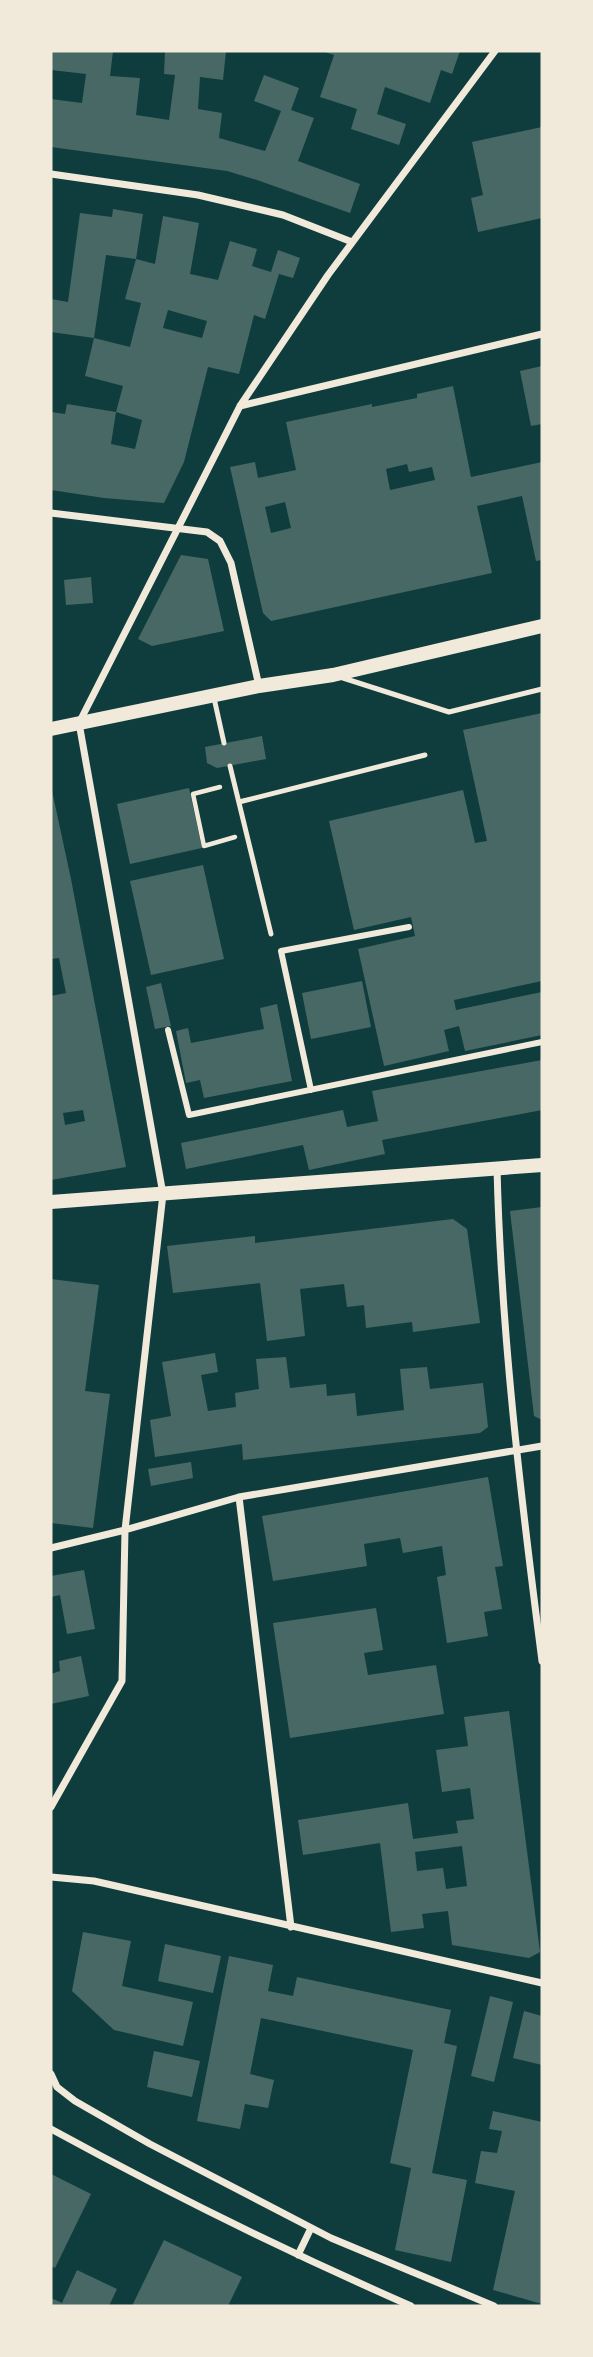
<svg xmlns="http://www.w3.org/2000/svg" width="593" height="2357" viewBox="0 0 593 2357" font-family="'Space Grotesk',sans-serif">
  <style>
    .building { fill: #486865; fill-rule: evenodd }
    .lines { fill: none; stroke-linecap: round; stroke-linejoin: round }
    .path { stroke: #f1e9da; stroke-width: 4.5 }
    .service { stroke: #f1e9da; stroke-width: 5 }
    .pedestrian { stroke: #f1e9da; stroke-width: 6 }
    .minor { stroke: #f1e9da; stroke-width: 7 }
    .secondary { stroke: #f1e9da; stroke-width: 14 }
  </style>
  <rect width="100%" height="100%" fill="#0f3d3e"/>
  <path class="building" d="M51 51H113L110 76 140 78 136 115 169 120 175 75 164 74 165 51H226L223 80 200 77 198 109 222 113 219 138 265 151 281 111 254 101 264 75 299 88 291 110 314 118 298 161 360 184 350 213 257 180 227 171 51 147V99L82 103 86 74 51 70Z
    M322 51H460L452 74 441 70 430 103 385 87 377 114 406 124 399 145 351 129 357 109 320 97 334 55Z
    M542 127V218L478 232 471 198 483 195 472 142Z
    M113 209 143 214 136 259 106 255 94 338 51 332V299L68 302 80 213 112 217Z
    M163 216 199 223 190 274 218 280 230 241 257 249 252 266 271 272 278 250 300 258 293 278 279 274 265 319 254 315 239 374 208 367 184 462 164 503 104 498 51 490V412L65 414 67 404 116 412 111 444 135 449 142 420 116 412 123 386 85 376 94 338 130 347 141 303 125 299 136 259 155 264ZM168 310 207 321 202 338 163 328Z
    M542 366V424L531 426 520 371Z
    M453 386 471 477 542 462V560L536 561 522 496 477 506 492 573 271 621 263 613 230 467 255 462 258 478 296 470 286 422 372 404V407L417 398V394ZM407 464 409 472 432 467 435 480 390 490 386 469ZM285 502 291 528 271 533 265 507Z
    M181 555 208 559 224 631 152 646 138 639Z
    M91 577 93 603 66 605 64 580Z
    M542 713V981L454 1000 456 1010 542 992V1035L465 1051 459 1026 444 1030 449 1051 384 1066 358 949 415 936 411 917 354 930 329 821 463 790 475 843 487 841 463 730Z
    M262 736 266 759 217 768 207 763 205 747Z
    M51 786 71 879 126 1167 51 1180V996L66 993 59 958 51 959ZM83 1110 85 1121 65 1125 63 1113Z
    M189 788 202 848 130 864 117 804Z
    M203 865 224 959 151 975 130 881Z
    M362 981 371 1027 311 1039 302 993Z
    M161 983 171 1026 155 1029 146 987Z
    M277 1004 292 1081 204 1098 200 1080 186 1083 176 1031 188 1028 191 1043 264 1029 260 1008Z
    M542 1060V1110L382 1140 385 1154 309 1170 303 1145 186 1169 181 1143 343 1110 347 1127 378 1121 372 1091Z
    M542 1207V1420L534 1416 510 1211Z
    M453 1219 467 1229 480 1323 413 1332 412 1322 366 1328 364 1305 347 1307 344 1284 300 1289 305 1336 267 1341 260 1283 173 1293 167 1246 255 1236V1243Z
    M51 1279 99 1285 85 1391 110 1394 93 1528 51 1523Z
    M215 1353 218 1372 201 1375 208 1411 236 1407 235 1393 259 1389 256 1359 286 1357 290 1388 326 1384 327 1396 355 1393 357 1416 404 1410 400 1369 427 1367 430 1389 483 1383 488 1427 480 1433 243 1460 242 1444 155 1457 150 1420 171 1416 162 1362Z
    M191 1462 193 1478 151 1486 148 1469Z
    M488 1477 503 1566 495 1567 502 1609 484 1612 488 1636 447 1643 437 1577 446 1575 442 1546 403 1553 400 1538 364 1544 367 1566 273 1581 262 1516Z
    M84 1570 95 1629 67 1634 60 1595 51 1597V1576Z
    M376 1608 383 1650 364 1653 368 1675 436 1665 444 1714 290 1738 273 1623Z
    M81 1656 89 1696 51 1704V1674L60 1671 59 1661Z
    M509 1711 540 1952 529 1958 452 1945 448 1911 422 1914 424 1928 391 1932 380 1843 303 1855 298 1820 408 1803 413 1839 458 1833 456 1821 474 1819 470 1788 442 1792 436 1750 468 1746 464 1717ZM462 1846 467 1886 446 1889 443 1868 417 1871 415 1852Z
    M83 1932 131 1941 122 1986 193 2002 183 2046 114 2030 72 1991Z
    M165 1944 221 1956 213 1993 158 1981Z
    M229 1956 273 1965 268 1991 293 1996 297 1977 451 2010 444 2043 457 2046 432 2173 467 2180 451 2262 395 2250 411 2168 390 2163 413 2050 261 2018 250 2074 274 2080 268 2108 245 2104 240 2129 197 2121Z
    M490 1996 513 2002 494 2082 471 2076Z
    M524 2011 542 2016V2065L513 2058Z
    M154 2051 200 2061 192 2097 147 2087Z
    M493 2111 542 2122V2304L493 2290 515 2191 475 2183 481 2151 497 2153 502 2131 489 2129Z
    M51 2174 91 2194 55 2268 51 2266Z
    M164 2240 242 2277 228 2306H132Z
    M77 2270 117 2289 109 2306H51V2298L62 2303Z"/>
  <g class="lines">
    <path class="path" d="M220 787 193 794 204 846 235 837"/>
    <path class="service" d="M343 678 449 712 542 689
      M214 698 224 743
      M230 766 271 934
      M239 802 425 755"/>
    <path class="pedestrian" d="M168 1030 189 1115 542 1042
      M311 1090 281 951 409 927"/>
    <path class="minor" d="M51 174 198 195 283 215 352 242
      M240 406 542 334
      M51 513 207 532 220 541 231 563 259 686
      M497 1168C501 1333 521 1498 542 1661
      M239 1497 291 1927
      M51 1548 125 1530 239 1497 542 1446
      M51 1807 122 1681 125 1530 163 1194 79 723 240 406 328 275 495 51
      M51 1877 94 1881 542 1983
      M51 2074 57 2087 75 2101 150 2144 331 2238 494 2306
      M51 2129C168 2193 288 2252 411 2306
      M298 2255 311 2228"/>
    <path class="secondary" d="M51 729 259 686 333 675 542 626
      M51 1202 542 1165"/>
  </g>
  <rect width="593" height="2357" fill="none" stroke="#f1e9da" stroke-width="105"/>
</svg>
